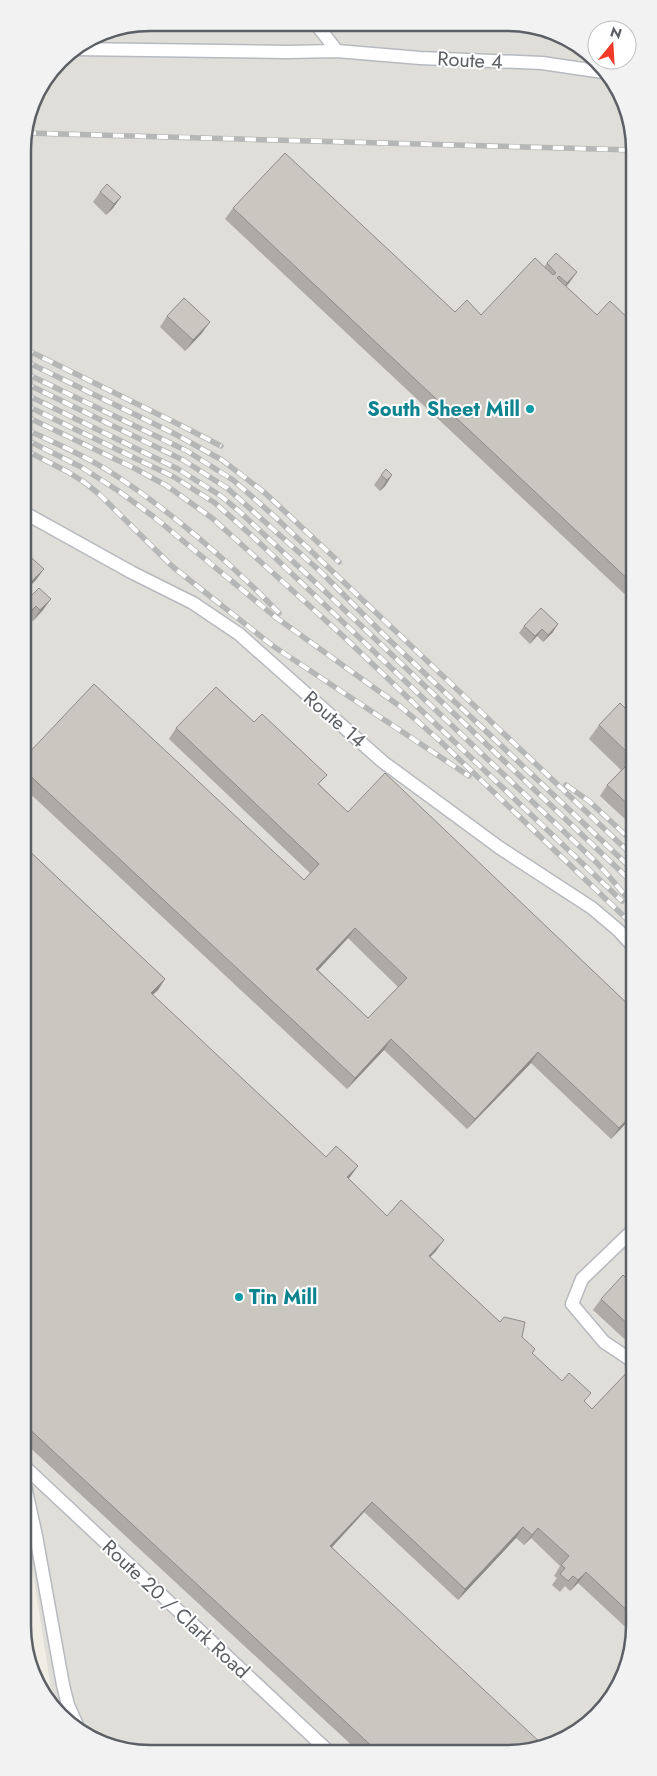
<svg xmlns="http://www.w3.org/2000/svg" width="657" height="1776" viewBox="0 0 657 1776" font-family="Jost,sans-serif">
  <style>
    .industrial { fill: #e0ded8 }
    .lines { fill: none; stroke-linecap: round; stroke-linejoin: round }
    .lane-casing { stroke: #b6babf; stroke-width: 9 }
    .street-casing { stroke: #b6babf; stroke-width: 15 }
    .lane { stroke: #fff; stroke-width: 6 }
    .street { stroke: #fff; stroke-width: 12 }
    .rail-casing { stroke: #b5b6b6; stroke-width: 5.5 }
    .rail { stroke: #fff; stroke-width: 4; stroke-dasharray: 11; stroke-linecap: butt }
    .wall { fill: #aeaba6; fill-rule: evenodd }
    .shaded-wall { fill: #8d8b87 }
    .building { fill: #cac7c1; stroke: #8d8b87; fill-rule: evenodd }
    .culture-dot { fill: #0f9aa8; stroke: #fff; stroke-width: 2 }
    .labels { text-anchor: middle; stroke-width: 4; stroke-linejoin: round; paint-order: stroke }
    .street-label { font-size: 20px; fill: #5c6065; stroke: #fff }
    .culture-label { font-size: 20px; font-weight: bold; fill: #0d838f; stroke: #fff; text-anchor: end }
    .rim { fill: none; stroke: #5c6065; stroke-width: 2.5 }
  </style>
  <rect width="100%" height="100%" fill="#efede4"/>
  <path class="industrial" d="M150 23 532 25 597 60 632 125 634 1634 625 1674 603 1710 571 1736 532 1751H126L63 1718 51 1688 29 1547 25 1532 23 142 36 93 66 54 102 32Z"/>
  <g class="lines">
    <defs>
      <path id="lane" d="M92 38 100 49"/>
      <path id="street" d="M316 24 337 51 420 58 542 63 603 72
        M75 49 287 52 337 51
        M23 512 131 572 193 603 239 634 383 762 500 848 592 908 618 930 633 946
        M634 1229 582 1279 572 1304 604 1342 634 1362
        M25 1467 328 1751
        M25 1486 36 1536 63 1685 68 1705 77 1725"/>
    </defs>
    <use href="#lane" class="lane-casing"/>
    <use href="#street" class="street-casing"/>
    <use href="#lane" class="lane"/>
    <use href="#street" class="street"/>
    <defs>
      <path id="rail" d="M25 133 632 150
        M23 348 180 425 221 446
        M23 360 175 434 222 460 265 493 339 562
        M23 372 187 451 233 480 274 516 633 856
        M23 382 183 460 227 488 322 573 383 634 633 870
        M23 393 178 469 221 496 240 512 315 582 633 883
        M23 404 174 477 215 503 250 534 596 862 608 875 633 905
        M23 415 136 469 167 486 212 518 343 636 622 901
        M23 428C53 442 84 455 112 473 169 510 231 563 279 613
        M23 438 81 467 117 490 154 517 274 616 401 707 440 741 633 925
        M23 449 68 472 84 482 99 494 173 567 273 646 469 776
        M566 785 589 801 633 842"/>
    </defs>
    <use href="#rail" class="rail-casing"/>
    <use href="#rail" class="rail"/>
  </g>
  <path class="wall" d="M100 192 121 197 113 208 106 215 93 202Z
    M233 208 455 312 481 315 544 267 547 263 577 272 566 287 597 315 632 322 633 602 225 219Z
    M167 316 202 333 185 351 160 327Z
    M381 475H392L385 486 380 491 374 485Z
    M39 588 43 610 33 621 28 617 24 622 23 604Z
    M524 626 553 632 543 642 537 636 530 644 519 633Z
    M633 716V813L626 820 600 796 607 785 621 770 589 739 599 725Z
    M176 728 320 785 633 1116 611 1139 531 1063 467 1129 384 1050 347 1089 24 788V758L304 880 310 873 169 739ZM348 938 398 987 368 1018 318 970Z
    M24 846 165 979 158 990 152 995 326 1157 358 1166 348 1178 387 1216 436 1251 430 1257 500 1322 522 1337 535 1349 532 1353 592 1409 634 1365V1635L578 1583 570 1591 565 1586 560 1592 552 1585 557 1578 554 1576 560 1566 531 1538 524 1545 516 1538 458 1600 364 1512 332 1547 532 1751H358L25 1443Z
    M634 1285V1345L632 1346 593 1310 601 1299Z"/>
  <path class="shaded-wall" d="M121 197 113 208 106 215 114 204Z
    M577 272 569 283 560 294 567 283Z
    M210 322 202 333 185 351 193 340Z
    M392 475 385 486 380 491 387 480Z
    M44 569 36 580 23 593V590Z
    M51 599 43 610 33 621 40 610Z
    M36 606 28 617 24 622V620L27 615Z
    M558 624 553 632 543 642 548 635Z
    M542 629 537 636 530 644 535 636Z
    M633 810V813L626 820Z
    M355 928 348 938 309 980 316 969Z
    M165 979 158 990 143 1004 151 993Z
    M391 1039 384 1050 347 1089 355 1078Z
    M538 1052 531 1063 467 1129 475 1119Z
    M633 1113V1116L611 1139 619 1128Z
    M358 1166 350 1177 339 1188 347 1177Z
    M444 1240 436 1251 421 1266 429 1256Z
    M372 1502 364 1512 323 1557 330 1546Z
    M523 1527 516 1538 458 1600 465 1589Z
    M538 1528 531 1538 524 1545 532 1535Z
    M586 1572 578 1583 570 1591 578 1580Z"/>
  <path class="building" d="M285 153 455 312 467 300 481 315 535 258 553 275 556 273 547 263 556 253 577 272 567 283 559 276 557 278 597 315 610 301 632 322 633 584 233 208Z
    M107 184 121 197 114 204 100 192Z
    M184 298 210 322 193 340 167 316Z
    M386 469 392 475 387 480 381 475Z
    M25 552 44 569 23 590V554Z
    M39 588 51 599 40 610 36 606 27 615 23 611V604Z
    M541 608 558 624 548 635 542 629 535 636 524 626Z
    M94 684 304 880 319 864 176 728 216 687 254 722 262 714 327 775 318 784 348 812 385 773 633 1009V1113L619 1128 538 1052 475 1119 391 1039 355 1078 24 770V758ZM355 928 407 978 368 1018 316 969Z
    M620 703 633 716V758L599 725Z
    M627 765 633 771V809L607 785Z
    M24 846 165 979 151 993 326 1157 336 1146 358 1166 347 1177 387 1216 401 1200 444 1240 429 1256 500 1322 504 1317 525 1322 522 1337 535 1349 532 1353 562 1381 569 1373 591 1393 584 1401 592 1409 634 1365V1617L586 1572 578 1580 573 1576 568 1581 560 1574 565 1568 561 1565 569 1556 538 1528 532 1535 523 1527 465 1589 372 1502 330 1546 544 1746 532 1751H377L25 1425Z
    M623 1275 634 1285V1330L601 1299Z"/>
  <g class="culture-dot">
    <circle cx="530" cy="409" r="5"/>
    <circle cx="239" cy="1297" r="5"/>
  </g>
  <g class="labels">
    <g class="street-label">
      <text transform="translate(470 60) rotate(3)" y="7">Route 4</text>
      <text transform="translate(335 719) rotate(41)" y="7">Route 14</text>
      <text transform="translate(176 1609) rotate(43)" y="7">Route 20 / Clark Road</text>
    </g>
    <g class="culture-label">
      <text x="520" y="416">South Sheet Mill</text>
      <text x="249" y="1304" text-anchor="start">Tin Mill</text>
    </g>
  </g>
  <path d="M0 0H657V1776H0ZM150 31H507A119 119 0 0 1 626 150V1626A119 119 0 0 1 507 1745H150A119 119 0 0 1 31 1626V150A119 119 0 0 1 150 31Z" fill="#f2f2f3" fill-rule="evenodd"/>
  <path class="rim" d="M150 31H507A119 119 0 0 1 626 150V1626A119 119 0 0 1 507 1745H150A119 119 0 0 1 31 1626V150A119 119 0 0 1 150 31Z"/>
  <g transform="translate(612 45) rotate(18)"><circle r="24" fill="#ffffff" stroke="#bebfc1"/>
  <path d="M0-4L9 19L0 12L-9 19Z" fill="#f13928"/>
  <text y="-8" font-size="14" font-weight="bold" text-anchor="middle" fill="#5c6065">N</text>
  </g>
</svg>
